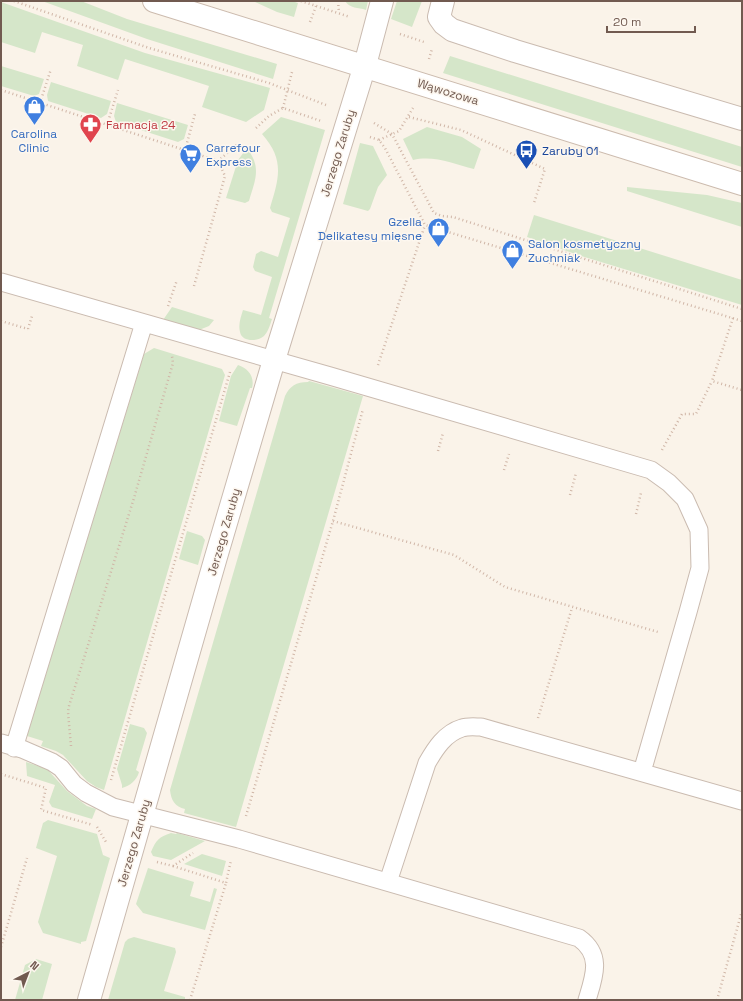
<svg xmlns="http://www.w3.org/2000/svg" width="743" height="1001" viewBox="0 0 743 1001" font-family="'Space Grotesk',sans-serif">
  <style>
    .green { fill: #d5e6c9 }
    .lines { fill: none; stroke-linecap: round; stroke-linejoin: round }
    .lane-casing { stroke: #cabbb0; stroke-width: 19 }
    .street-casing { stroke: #cabbb0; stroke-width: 24 }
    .secondary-casing { stroke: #ccbbae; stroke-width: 24 }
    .path { stroke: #d0b6a7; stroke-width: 2.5; stroke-dasharray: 1 3; stroke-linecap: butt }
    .lane { stroke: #fff; stroke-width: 17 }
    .street { stroke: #fff; stroke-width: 22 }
    .secondary { stroke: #fff; stroke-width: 22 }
    .labels { text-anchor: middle; stroke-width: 3; stroke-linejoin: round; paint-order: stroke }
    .street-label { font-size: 12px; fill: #715a50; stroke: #fdf7ef }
    .health-label { font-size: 12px; fill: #be3a42; stroke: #fdf7ef; text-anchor: start }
    .shop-label { font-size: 12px; fill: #366cbe; stroke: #fdf7ef; text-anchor: start }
    .transit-label { font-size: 12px; fill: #164399; stroke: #fdf7ef; text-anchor: start }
  </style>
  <rect width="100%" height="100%" fill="#faf3e9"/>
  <path class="green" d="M42 1H81L127 19 277 64 273 79 147 39Z
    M253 1H292L298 3 294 17 277 12Z
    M345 1H368L366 10C358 7 350 9 345 1Z
    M397 1H422L412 27 391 19Z
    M1 2 145 53 270 88 264 110 246 122 202 107 209 86 125 59 118 80 77 66 83 45 42 32 35 53 1 42Z
    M450 56 742 147V167L443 73Z
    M1 66 44 79 39 94 34 96 1 86Z
    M51 82 111 101 107 114 101 118 48 101 47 95Z
    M117 103 188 125 184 139 178 142 116 122 114 116Z
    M281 117 325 130 269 318 272 319C270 325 268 332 264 336 257 342 242 342 240 332 238 324 241 317 243 310L261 315 272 277 255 271 253 267 256 254 261 251 278 257 290 218 272 212 270 208C279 178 285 160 262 134Z
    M427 127 462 137 481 149 474 169C454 164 434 155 413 160L403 139Z
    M360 143 373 146 387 175 378 187 370 209 368 211 343 204Z
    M247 148C262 168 255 180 249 201L245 203 226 198 238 160Z
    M627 187 707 195 742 203V227L627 191Z
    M534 215 742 280V305L578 255 527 237Z
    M172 307 214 320 209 326 199 330 163 320Z
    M154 348 222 369 225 375 104 790 96 787 87 781 63 755 56 751 41 746 43 741 27 736 144 354Z
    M238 365C248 368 255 377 252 388H250L237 426 219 421 231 376Z
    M309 381 363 396 236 827 184 813 185 809C175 807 171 800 170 790L285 396C290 386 296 382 308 382Z
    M187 531 202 536 205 540 198 565 179 559Z
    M130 724 144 728 147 733 136 770 139 772C137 780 130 786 122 788V785L117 769Z
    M26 762 47 769 67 791 87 806 96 809 92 819 52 807 49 802 55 785 27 776Z
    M48 820 97 834 103 855 110 858 86 941 81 942V944L43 933 38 922 57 856 36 848 43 823Z
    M171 833 176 834 177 833 205 841 171 860 153 856 151 852C156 840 159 837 171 833Z
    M202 854 226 861 222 876 184 864Z
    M148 868 194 882 190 896 210 902 214 888 217 889 205 930 143 913 136 904Z
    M134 937 175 948 176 952 164 991 185 997V1000H108L125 942 128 939Z
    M36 959 52 964 42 1000H15L25 965Z"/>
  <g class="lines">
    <defs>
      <path id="lane" d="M1 282 330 376 651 470 669 483 685 499 699 530 700 568 688 612 642 772
        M1 743 22 749 52 762 61 768 74 784 86 793 113 807 239 839 579 938C603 955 594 977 587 1000
        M14 748 144 323
        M388 882 427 763C435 749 445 733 462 728 468 726 476 727 481 727L742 801"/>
      <path id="street" d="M443 1 439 17 444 24 452 30 515 51 742 119
        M89 1000 216 557 274 360 365 65 382 1"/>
      <path id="secondary" d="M154 1 742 184"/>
    </defs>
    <use href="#lane" class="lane-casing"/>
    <use href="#street" class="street-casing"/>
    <use href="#secondary" class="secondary-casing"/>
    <path class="path" d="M14 1 149 48 269 83 326 105
      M301 1 350 17
      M338 1 339 13
      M310 22 316 6
      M400 34 424 42
      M429 59 432 49
      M1 90 218 161 239 143
      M40 103 51 69
      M283 108 292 72
      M409 117 461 130 545 169 534 203
      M374 123 392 134 434 213 442 216 453 217 742 309
      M107 125 118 90
      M256 128 269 116 283 108 321 121
      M370 137 379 140 385 148 425 225 742 321
      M379 140 399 131 413 108
      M185 150 195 114
      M194 286 225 176 218 161
      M168 306 177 280
      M733 318 712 381 742 390
      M1 321 28 329
      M28 329 32 316
      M378 365 425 225
      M662 450 682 414H696L712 381
      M438 451 443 433
      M504 470 509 454
      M570 495 576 473
      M636 514 641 493
      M333 521 454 555 505 587 658 632
      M538 718 572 608
      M71 746 68 712 69 706 134 498 173 363 172 356
      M1 774 46 788 41 810 93 825
      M111 780 230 372
      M246 816 333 521 363 409
      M97 827 106 842
      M157 862 173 866 193 853
      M173 866 226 883 231 860
      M1 947 27 858
      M190 1000 226 883
      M717 1000 742 911"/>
    <use href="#lane" class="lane"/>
    <use href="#street" class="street"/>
    <use href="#secondary" class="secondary"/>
  </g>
  <defs>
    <symbol id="shop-pin" viewBox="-11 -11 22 30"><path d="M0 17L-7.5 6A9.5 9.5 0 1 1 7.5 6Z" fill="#3f7fe0" stroke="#fdf7ef"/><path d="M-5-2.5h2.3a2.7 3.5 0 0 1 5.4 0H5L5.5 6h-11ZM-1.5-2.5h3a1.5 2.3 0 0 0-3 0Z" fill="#fff"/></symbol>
    <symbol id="pharmacy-pin" viewBox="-11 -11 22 30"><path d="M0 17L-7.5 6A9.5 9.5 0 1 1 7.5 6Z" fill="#e0444e" stroke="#fdf7ef"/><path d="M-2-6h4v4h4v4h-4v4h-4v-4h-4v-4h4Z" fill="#fff"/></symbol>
    <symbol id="bus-pin" viewBox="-11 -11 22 30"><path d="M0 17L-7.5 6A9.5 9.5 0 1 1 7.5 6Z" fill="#1a4fb4" stroke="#fdf7ef"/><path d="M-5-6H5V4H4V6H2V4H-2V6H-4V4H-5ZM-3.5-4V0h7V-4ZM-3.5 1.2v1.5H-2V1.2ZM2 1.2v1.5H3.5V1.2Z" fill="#fff"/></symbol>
    <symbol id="supermarket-pin" viewBox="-11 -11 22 30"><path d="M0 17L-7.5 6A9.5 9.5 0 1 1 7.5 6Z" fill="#3f7fe0" stroke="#fdf7ef"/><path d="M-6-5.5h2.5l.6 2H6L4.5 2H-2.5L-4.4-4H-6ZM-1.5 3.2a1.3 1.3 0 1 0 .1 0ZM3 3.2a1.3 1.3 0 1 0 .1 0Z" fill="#fff"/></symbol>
  </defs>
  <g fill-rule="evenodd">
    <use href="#shop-pin" x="22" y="94" width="25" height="34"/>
    <use href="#pharmacy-pin" x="78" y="112" width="25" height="34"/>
    <use href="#bus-pin" x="514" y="138" width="25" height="34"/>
    <use href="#supermarket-pin" x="178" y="142" width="25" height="34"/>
    <use href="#shop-pin" x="426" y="216" width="25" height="34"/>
    <use href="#shop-pin" x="500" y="238" width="25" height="34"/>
  </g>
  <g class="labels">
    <g class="street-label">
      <text transform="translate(448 92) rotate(17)" y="4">Wąwozowa</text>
      <text transform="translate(338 153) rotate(-73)" y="4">Jerzego Zaruby</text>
      <text transform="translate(224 532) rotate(-74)" y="4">Jerzego Zaruby</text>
      <text transform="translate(134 843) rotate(-74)" y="4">Jerzego Zaruby</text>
    </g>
    <g class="health-label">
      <text x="106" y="129">Farmacja 24</text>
    </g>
    <g class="shop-label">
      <text x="34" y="138" text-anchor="middle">Carolina<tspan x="34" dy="14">Clinic</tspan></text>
      <text x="206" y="152">Carrefour<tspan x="206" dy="14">Express</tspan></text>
      <text x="422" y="226" text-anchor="end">Gzella<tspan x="422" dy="14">Delikatesy mięsne</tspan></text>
      <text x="528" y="248">Salon kosmetyczny<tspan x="528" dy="14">Zuchniak</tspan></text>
    </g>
    <g class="transit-label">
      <text x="542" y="155">Zaruby 01</text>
    </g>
  </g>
  <rect width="743" height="1001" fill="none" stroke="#715a50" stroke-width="4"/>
  <g transform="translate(28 973) rotate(42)" stroke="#fdf7ef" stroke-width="3" paint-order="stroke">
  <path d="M0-3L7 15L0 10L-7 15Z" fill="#715a50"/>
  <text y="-6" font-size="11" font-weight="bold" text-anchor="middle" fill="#715a50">N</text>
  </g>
  <path d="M607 26v6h88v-6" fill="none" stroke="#715a50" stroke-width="2"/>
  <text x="613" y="26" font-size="12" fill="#715a50" stroke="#fdf7ef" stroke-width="3" paint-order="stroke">20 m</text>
</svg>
